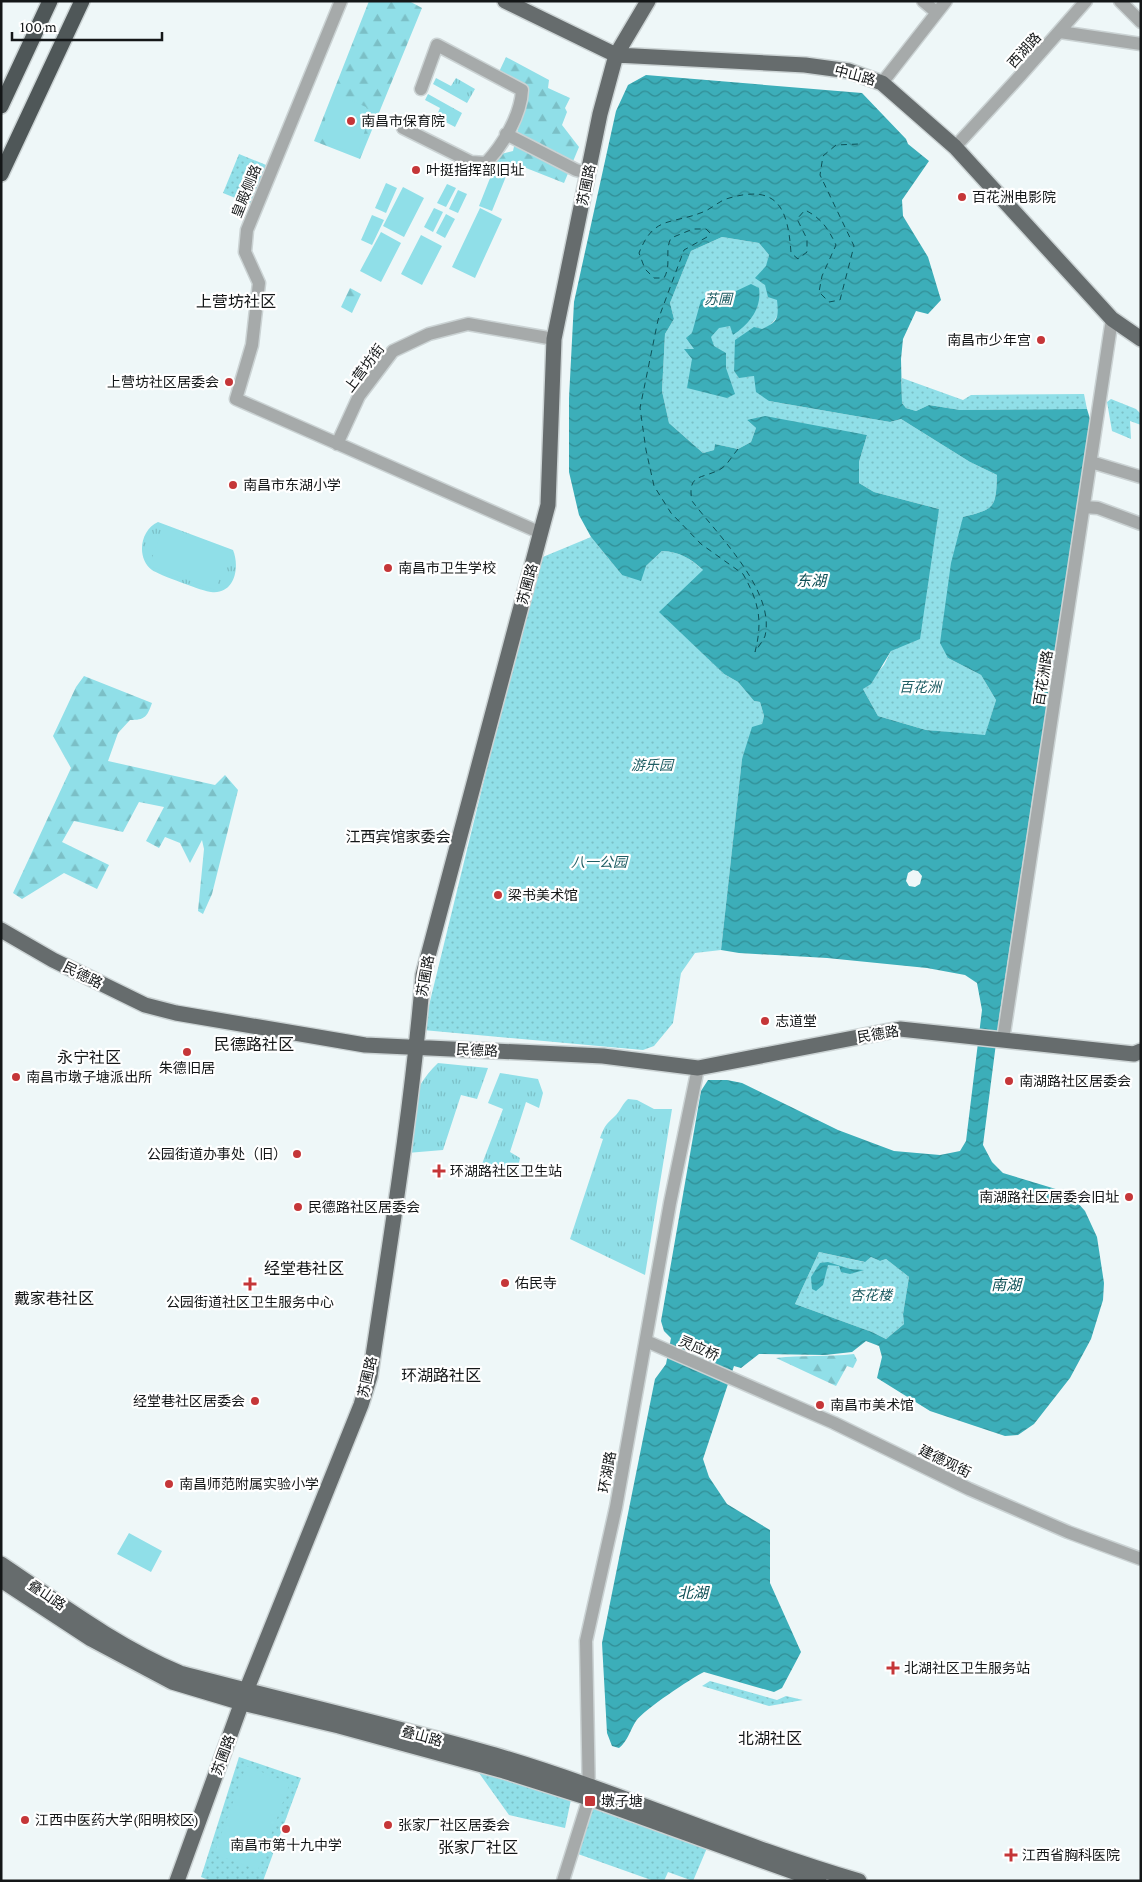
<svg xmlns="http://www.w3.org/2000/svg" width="1142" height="1882" viewBox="0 0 1142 1882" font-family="'Crimson Pro','Noto Sans SC',serif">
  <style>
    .grass { fill: url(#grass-tufts) }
    .forest { fill: url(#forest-firs) }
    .park { fill: url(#park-dots) }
    .pitch { fill: #90dfe8 }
    .water { fill: url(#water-waves); fill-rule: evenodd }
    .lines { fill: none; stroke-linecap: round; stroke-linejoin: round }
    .ferry { stroke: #0e5056; stroke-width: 1; stroke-dasharray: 6 5; stroke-linecap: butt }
    .minor-casing { stroke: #cbd3d4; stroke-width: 15 }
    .major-casing { stroke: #cbd3d4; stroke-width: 18 }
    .highway-casing { stroke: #cbd3d4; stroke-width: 18 }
    .minor { stroke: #a6aaaa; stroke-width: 12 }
    .major { stroke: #666c6d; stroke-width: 15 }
    .highway { stroke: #4f5758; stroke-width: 15 }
    .poi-dot { fill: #c53638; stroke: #fff; stroke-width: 2 }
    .labels { text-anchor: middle; stroke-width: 4.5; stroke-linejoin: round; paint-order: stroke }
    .street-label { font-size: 14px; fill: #141718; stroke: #fff }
    .poi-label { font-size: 14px; fill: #141718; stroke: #fff; text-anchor: start }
    .park-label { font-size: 14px; font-style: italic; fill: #205e64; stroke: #fff }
    .water-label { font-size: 15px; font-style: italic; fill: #0e5056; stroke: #fff }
    .neighbourhood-label { font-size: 15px; fill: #141718; stroke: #fff }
    .quarter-label { font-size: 16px; fill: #141718; stroke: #fff }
  </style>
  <defs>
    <pattern id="grass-tufts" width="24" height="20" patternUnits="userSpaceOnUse" patternTransform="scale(1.25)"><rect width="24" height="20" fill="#90dfe8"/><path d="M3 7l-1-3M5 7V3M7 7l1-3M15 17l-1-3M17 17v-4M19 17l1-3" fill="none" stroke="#7bbfc6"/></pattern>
    <pattern id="forest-firs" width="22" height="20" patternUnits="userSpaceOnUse" patternTransform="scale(1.25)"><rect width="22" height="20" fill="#90dfe8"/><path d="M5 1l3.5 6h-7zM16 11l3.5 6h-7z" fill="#7bbfc6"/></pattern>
    <pattern id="park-dots" width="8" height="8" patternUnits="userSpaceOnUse" patternTransform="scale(1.25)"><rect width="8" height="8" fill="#90dfe8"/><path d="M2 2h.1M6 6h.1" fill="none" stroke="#7bbfc6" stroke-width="1.8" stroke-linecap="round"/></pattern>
    <pattern id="water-waves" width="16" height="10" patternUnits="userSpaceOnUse" patternTransform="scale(1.25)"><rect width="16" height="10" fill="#3caeb9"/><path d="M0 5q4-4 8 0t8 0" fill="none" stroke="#318d95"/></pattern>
  </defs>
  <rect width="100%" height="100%" fill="#eef7f8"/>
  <path class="grass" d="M436 78 451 86 456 78 475 89 467 103 433 84Z
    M428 94 462 113 455 127 436 117 440 108 425 100Z
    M158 522 233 550C240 567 235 595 211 592 205 592 157 574 152 570 136 558 140 530 158 522Z
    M438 1063 488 1068 477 1099 461 1095 443 1150 407 1153C411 1114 408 1092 438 1063Z
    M500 1073 538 1079 543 1093 539 1108 526 1102 510 1152 520 1158 516 1177 482 1164 503 1109 488 1103Z
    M628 1099 637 1100 654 1109H672L645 1275 570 1239 603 1139 600 1138C606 1123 606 1125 616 1115 621 1110 622 1104 628 1099Z"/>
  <path class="forest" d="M369 1H409L422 8 360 159 314 141Z
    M506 57 549 80 548 88 570 98 565 108 567 112 562 125 579 147 564 183 516 164 510 174 494 162 501 154 513 151 523 107 525 89 498 74Z
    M350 288 361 294 352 313 341 307Z
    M84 676 152 703C147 717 145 720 130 720L118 733 108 761 215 785 225 775 238 790 212 894 203 914 198 911 204 849 202 840 190 863 180 843 165 837 159 848 146 841 164 807 139 802 123 832 74 821 62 842 109 865 97 889 64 873 22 899 13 893 71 768 53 736 76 687Z
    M854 1354 857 1360 853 1368 847 1366 836 1386 776 1358C802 1355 827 1357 854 1354Z"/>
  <path class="park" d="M239 154 271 167 255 206 223 193Z
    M722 237 759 243 769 255 765 285C769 289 776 295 778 300 786 325 752 335 736 345L734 371 739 377 754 376 769 401 890 422 901 419 970 462 997 475C996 508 995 509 963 517L948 658 981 675 996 700 985 736 926 730 878 716 863 689 884 665 891 651 939 509 874 492 859 483V462L867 435 747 420 756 428 751 442 738 449 715 444 714 450 703 453 669 423 662 391 665 334 674 319 670 303 691 251Z
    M902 378 963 400 971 395 1084 394 1087 409 960 410 929 405 916 411 906 408 902 403Z
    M1111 399 1136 409 1141 414V425L1130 421 1131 439 1112 431 1107 402Z
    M591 537 622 575 646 566 662 551C680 552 690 558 704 571L660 612 724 674 738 682 754 701 760 702 764 716 762 724 742 759 721 950 695 953 681 973 673 1023 654 1046 643 1050 423 1030 538 559Z
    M819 1252 864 1262 871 1257 880 1261 886 1259 909 1277 903 1314 904 1324 886 1339 872 1332 795 1304Z
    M710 1681 777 1700 786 1696 803 1700 769 1706 702 1686Z
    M239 1757 301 1778 263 1881H211L201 1877Z
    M479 1773 572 1795 565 1828 509 1815Z
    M593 1805 707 1848 693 1881 668 1872 664 1881H654L578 1854Z"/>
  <path class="pitch" d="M341 96 366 107 370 115 359 149 350 152 326 142 321 133 331 101Z
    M494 168 507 174 492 211 479 206Z
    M386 183 397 188 386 213 375 208Z
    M447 184 456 188 446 207 437 203Z
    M403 187 424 198 404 237 383 226Z
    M458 190 467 194 458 213 449 209Z
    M434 208 443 212 433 232 424 227Z
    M480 208 502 219 475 278 452 267Z
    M446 214 455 219 445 238 436 233Z
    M372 215 384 220 372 245 361 240Z
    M381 232 401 243 381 282 360 271Z
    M421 235 442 246 422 285 401 274Z
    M164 525 230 550 215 590 149 566Z
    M129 1533 162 1551 151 1572 117 1554Z
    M246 1766 290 1783 258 1870 214 1854Z"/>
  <path class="water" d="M646 75 862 93 906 139 908 144 929 161 902 200 903 216 928 257 941 300 928 314 916 311 903 339 901 359 902 403 906 408 916 411 929 405 960 410 1087 409 1090 419 1000 1012 983 1145 992 1162 1003 1173 1069 1193 1085 1211 1097 1237 1104 1283 1103 1300 1091 1339 1070 1378 1034 1424 1018 1435 1005 1436 930 1411 877 1378 882 1357 879 1346 866 1341 852 1352 825 1355 759 1354 741 1368 734 1366 703 1459 709 1477 727 1504 770 1530V1583L801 1652 782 1688 774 1692 704 1672C690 1679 645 1709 636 1721 630 1730 628 1741 619 1748L612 1746 607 1733 602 1643 655 1379 666 1364 671 1338 664 1331 661 1321 701 1091 708 1080H727L742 1083 838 1130 894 1151 940 1155 960 1151 966 1141 982 1010 977 983 965 975 927 968 827 958 739 953 721 950 742 759 752 727 762 724 764 716 760 702 754 701 738 682 724 674 659 612 703 570C690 558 680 552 662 551L646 566 641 581 622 575 591 537 579 515 569 472V398L574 302 616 111 628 85ZM722 237 759 243 769 255 766 266 755 278 765 285 768 297 777 300C779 318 778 322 762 329L754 327 735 340 734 371 739 378 754 376 756 392 769 401 890 422 901 419 970 462 997 475C996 508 995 509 963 517L951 563 940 643 948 658 981 675 996 700 985 735 926 730 878 716 863 689 871 684 891 651 920 639 939 509 874 492 859 483V462L867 435 765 416 747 420 756 428 751 442 738 449 715 444 714 450 703 453 669 423 662 391 665 334 674 319 670 303 691 251ZM913 870 918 871 922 876 920 884 915 887 909 886 906 881 908 873ZM819 1252 865 1262 871 1257 880 1261 886 1259 909 1277 903 1314 904 1324 886 1339 872 1332 795 1304Z
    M751 284 759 288C762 309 749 324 733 335L730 326 719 328 711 337 714 346 726 353V368L735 394 727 398 687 388 692 359 684 349H694L686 338 692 333 701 300 720 290 734 292Z
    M828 1262 850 1269 864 1270 850 1274 841 1272 839 1266 828 1265 823 1285 816 1291 812 1289 811 1277 820 1263Z"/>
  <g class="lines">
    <path class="ferry" d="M738 449C732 456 727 466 719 470 701 479 687 474 692 501 716 533 776 591 765 636 763 641 758 647 755 652 763 621 759 602 743 574L701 544 671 513 654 486 646 450 640 408 658 320 684 250 707 237 710 233 706 229H693L671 238C664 252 672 264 664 278H654L645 269 639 253C654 215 671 225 703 212 711 209 718 202 726 199 777 183 788 207 791 253L798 259 807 252V239L797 219 805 210C821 218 828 228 836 245L822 276 819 292 829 302 840 300 854 246 820 175 823 156 836 145 859 144"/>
    <defs>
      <path id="minor" d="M341 1 247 230 245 252 259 283 252 345 236 399 541 533
        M923 1 936 12
        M1120 1 1141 22
        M1060 32 1141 44
        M882 83 946 1
        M403 128 471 162 486 163C503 145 521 115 522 90L437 45 421 89
        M506 134 576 170 588 173
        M955 147 1020 76 1086 1
        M337 444 359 396 393 351 429 334 468 324 554 339
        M1091 462 1141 477
        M1084 507 1098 508 1141 524
        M1003 1040 1112 319
        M646 1341 834 1423 969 1489 1068 1532 1141 1559
        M563 1881 589 1798 586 1641 616 1507 670 1203 698 1068"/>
      <path id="major" d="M505 1 616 55 805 65 849 71 882 83 955 147 1112 319 1141 339
        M1 930 53 960 145 1005 176 1013 365 1045 603 1056 698 1068 900 1029 1134 1054 1141 1051
        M1 1564C59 1603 116 1646 180 1673 285 1701 391 1725 495 1755 618 1791 735 1845 859 1881
        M1 1580 91 1639 172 1682 242 1703 339 1726 504 1771 589 1798 819 1881
        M177 1881 246 1691 361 1405 370 1376C390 1242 412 1109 423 975L548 505 554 339 600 114 616 55 648 1"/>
      <path id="highway" d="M1 106 50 1
        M1 174 82 1"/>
    </defs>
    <use href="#minor" class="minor-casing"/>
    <use href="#major" class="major-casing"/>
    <use href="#highway" class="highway-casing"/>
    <use href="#minor" class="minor"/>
    <use href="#major" class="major"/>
    <use href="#highway" class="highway"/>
  </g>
  <g class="poi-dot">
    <circle cx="351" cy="121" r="5"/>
    <circle cx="416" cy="170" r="5"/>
    <circle cx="962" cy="197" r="5"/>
    <circle cx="1041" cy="340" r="5"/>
    <circle cx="229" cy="382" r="5"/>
    <circle cx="233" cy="485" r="5"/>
    <circle cx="388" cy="568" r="5"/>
    <circle cx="498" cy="895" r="5"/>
    <circle cx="765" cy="1021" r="5"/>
    <circle cx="187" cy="1052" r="5"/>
    <circle cx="16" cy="1077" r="5"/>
    <circle cx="1009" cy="1081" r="5"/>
    <circle cx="297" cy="1154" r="5"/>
    <path d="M436.5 1163.5h5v5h5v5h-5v5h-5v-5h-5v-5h5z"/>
    <circle cx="1129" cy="1197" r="5"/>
    <circle cx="298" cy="1207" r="5"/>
    <circle cx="505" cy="1283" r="5"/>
    <path d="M247.5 1276.5h5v5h5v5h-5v5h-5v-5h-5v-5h5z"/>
    <circle cx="255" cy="1401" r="5"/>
    <circle cx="820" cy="1405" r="5"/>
    <circle cx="169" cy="1484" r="5"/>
    <path d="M890.5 1660.5h5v5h5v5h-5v5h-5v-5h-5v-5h5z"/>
    <rect x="584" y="1795" width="12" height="12" rx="2.5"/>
    <circle cx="25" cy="1820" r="5"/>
    <circle cx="388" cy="1825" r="5"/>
    <circle cx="286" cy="1829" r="5"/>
    <path d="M1008.5 1847.5h5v5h5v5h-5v5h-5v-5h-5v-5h5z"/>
  </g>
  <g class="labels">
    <g class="street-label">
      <text transform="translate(1024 50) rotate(-48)" y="5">西湖路</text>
      <text transform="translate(855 75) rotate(15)" y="5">中山路</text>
      <text transform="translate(586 185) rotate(-78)" y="5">苏圃路</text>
      <text transform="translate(246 191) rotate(-68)" y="5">皇殿侧路</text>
      <text transform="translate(364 368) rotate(-53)" y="5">上营坊街</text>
      <text transform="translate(527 584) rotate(-75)" y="5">苏圃路</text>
      <text transform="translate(1043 678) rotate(-81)" y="5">百花洲路</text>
      <text transform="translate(83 975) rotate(26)" y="5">民德路</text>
      <text transform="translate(425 976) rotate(-80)" y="5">苏圃路</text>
      <text transform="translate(878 1034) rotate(-9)" y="5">民德路</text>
      <text transform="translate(477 1050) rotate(3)" y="5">民德路</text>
      <text transform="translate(699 1348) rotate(23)" y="5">灵应桥</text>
      <text transform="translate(367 1377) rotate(-77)" y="5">苏圃路</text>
      <text transform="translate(945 1461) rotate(26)" y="5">建德观街</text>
      <text transform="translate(607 1472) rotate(-80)" y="5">环湖路</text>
      <text transform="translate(47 1595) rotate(34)" y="5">叠山路</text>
      <text transform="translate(422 1736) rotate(15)" y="5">叠山路</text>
      <text transform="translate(223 1755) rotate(-70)" y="5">苏圃路</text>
    </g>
    <g class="poi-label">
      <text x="361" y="126">南昌市保育院</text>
      <text x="426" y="175">叶挺指挥部旧址</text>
      <text x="972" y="202">百花洲电影院</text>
      <text x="1031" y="345" text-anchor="end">南昌市少年宫</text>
      <text x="219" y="387" text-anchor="end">上营坊社区居委会</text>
      <text x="243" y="490">南昌市东湖小学</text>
      <text x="398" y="573">南昌市卫生学校</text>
      <text x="508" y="900">梁书美术馆</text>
      <text x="775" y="1026">志道堂</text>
      <text x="187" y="1073" text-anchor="middle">朱德旧居</text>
      <text x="26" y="1082">南昌市墩子塘派出所</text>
      <text x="1019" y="1086">南湖路社区居委会</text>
      <text x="287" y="1159" text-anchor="end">公园街道办事处（旧）</text>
      <text x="450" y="1176">环湖路社区卫生站</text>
      <text x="1119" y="1202" text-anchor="end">南湖路社区居委会旧址</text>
      <text x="308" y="1212">民德路社区居委会</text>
      <text x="515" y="1288">佑民寺</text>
      <text x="250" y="1307" text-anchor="middle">公园街道社区卫生服务中心</text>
      <text x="245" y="1406" text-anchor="end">经堂巷社区居委会</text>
      <text x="830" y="1410">南昌市美术馆</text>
      <text x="179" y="1489">南昌师范附属实验小学</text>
      <text x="904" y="1673">北湖社区卫生服务站</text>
      <text x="601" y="1806">墩子塘</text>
      <text x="35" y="1825">江西中医药大学(阳明校区)</text>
      <text x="398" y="1830">张家厂社区居委会</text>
      <text x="286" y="1850" text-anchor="middle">南昌市第十九中学</text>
      <text x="1022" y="1860">江西省胸科医院</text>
    </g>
    <g class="park-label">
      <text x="718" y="304">苏圃</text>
      <text x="920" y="692">百花洲</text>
      <text x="652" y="770">游乐园</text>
      <text x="599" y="867">八一公园</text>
      <text x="871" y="1300">杏花楼</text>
    </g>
    <g class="water-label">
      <text x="811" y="586">东湖</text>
      <text x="1006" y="1290">南湖</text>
      <text x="693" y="1598">北湖</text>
    </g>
    <g class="neighbourhood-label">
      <text x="398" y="842">江西宾馆家委会</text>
    </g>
    <g class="quarter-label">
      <text x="236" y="307">上营坊社区</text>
      <text x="254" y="1050">民德路社区</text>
      <text x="89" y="1063">永宁社区</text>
      <text x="304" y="1274">经堂巷社区</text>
      <text x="54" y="1304">戴家巷社区</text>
      <text x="441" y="1381">环湖路社区</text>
      <text x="770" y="1744">北湖社区</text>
      <text x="478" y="1853">张家厂社区</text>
    </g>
  </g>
  <rect width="1142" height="1882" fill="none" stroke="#141718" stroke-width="5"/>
  <path d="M12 32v8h150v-8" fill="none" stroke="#141718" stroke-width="2.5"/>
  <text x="20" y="32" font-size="15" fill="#141718" stroke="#ffffff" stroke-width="4" paint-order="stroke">100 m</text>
</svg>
